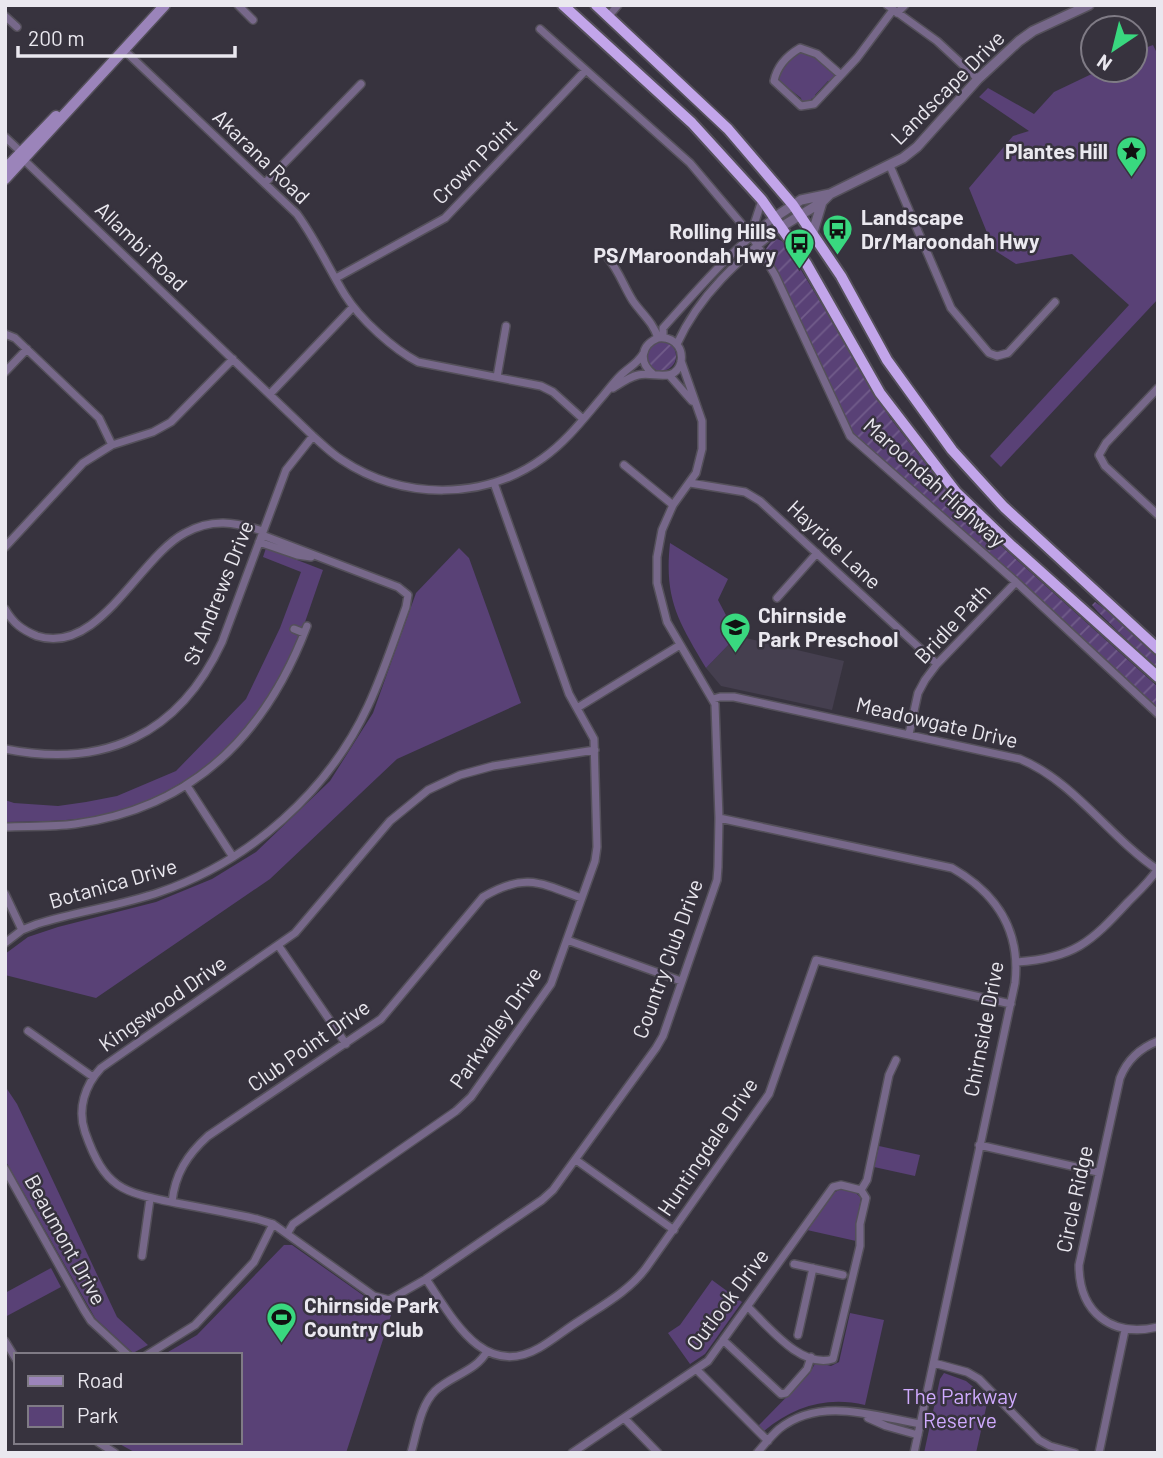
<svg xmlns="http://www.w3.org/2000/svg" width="1163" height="1458" viewBox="0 0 1163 1458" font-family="Barlow,sans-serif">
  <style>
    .built { fill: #453f4f }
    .park { fill: #594176 }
    .garden { fill: url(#garden-furrows) }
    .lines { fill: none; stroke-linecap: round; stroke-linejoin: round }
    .minor-casing { stroke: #54505a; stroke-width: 10 }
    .tertiary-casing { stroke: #54505a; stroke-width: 12 }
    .secondary-casing { stroke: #54505a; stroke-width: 13 }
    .trunk-casing { stroke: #54505a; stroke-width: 14 }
    .minor { stroke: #77688a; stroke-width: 7 }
    .tertiary { stroke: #77688a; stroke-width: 9 }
    .secondary { stroke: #9b84ba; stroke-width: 10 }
    .trunk { stroke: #c2a5ea; stroke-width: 10 }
    .labels { text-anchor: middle; stroke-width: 5; stroke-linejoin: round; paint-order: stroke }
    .street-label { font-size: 21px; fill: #eae8ef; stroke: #37333e }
    .poi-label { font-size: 21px; font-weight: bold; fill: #eae8ef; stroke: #37333e; text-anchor: start }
    .park-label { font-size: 21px; fill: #d0abff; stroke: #37333e }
  </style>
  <defs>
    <pattern id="garden-furrows" width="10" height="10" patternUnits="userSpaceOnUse" patternTransform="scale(1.75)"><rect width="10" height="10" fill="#594176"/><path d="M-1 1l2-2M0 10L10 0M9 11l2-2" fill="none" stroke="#715c8a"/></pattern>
  </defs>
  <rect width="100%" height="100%" fill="#37333e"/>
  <path class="built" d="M737 636 844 661 832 710 721 686 706 668Z"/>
  <path class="park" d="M1135 34 1142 49 1153 45 1158 55V299L1001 467 990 456 1129 305 1072 254 1016 264 994 250 969 188 1013 136 1029 131 979 97 988 88 1034 114 1054 92 1100 70H1135Z
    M803 51C815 55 829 62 835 75L832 81H828L815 95V98L811 99 812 103 802 102 801 98 778 80C782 68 790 55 803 51Z
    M670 543 728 579 718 600 737 636 706 668C678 621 664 599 670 543Z
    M266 548 323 570C310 606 299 646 280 679 244 745 180 796 107 814 74 822 39 821 5 822V800L14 803 58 806 86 802 117 796 176 771 246 699 280 628 301 572 263 557Z
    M459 548 469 558 521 703 397 759 270 879 96 998 5 975V954L28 937 58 927 156 902 212 879 256 852 330 781 373 713 416 593Z
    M5 1086 17 1104 117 1317 148 1345 133 1353 95 1318 5 1160Z
    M879 1146 920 1155 915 1176 874 1167Z
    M841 1189 855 1192 861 1198 856 1225V1241L807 1230 835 1192Z
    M284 1245H292L391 1315 346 1453H136L116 1442H240V1355H163L197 1335Z
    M51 1268 61 1287 5 1317V1293Z
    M712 1280 742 1302 705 1354 690 1364 668 1333 680 1325Z
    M850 1313 884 1320 865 1405C827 1396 794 1406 764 1431L758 1426 809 1374 816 1362 831 1366 839 1362Z
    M944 1373 966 1381 988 1399 976 1453H924L940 1379Z"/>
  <path class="garden" d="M777 239 782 241 789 250 890 418 946 490 978 525 1158 687V708L1040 599 858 438 847 426 766 249 772 240Z
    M646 356a15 15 0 1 1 30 0a15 15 0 1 1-30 0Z
    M1095 602 1119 619 1158 654V670L1098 612 1092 605Z"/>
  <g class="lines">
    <defs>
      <path id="minor" d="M238 5 253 20
        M887 5 937 41 978 79
        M897 13 905 5
        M5 16 17 27
        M608 17 618 5
        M540 29 690 163 751 235 775 275 850 436 1016 582 1158 714
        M124 50 297 214C316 240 329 269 345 295 360 319 393 349 418 362L541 386 553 392 583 419
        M841 75 817 54 800 48C788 55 777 66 774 81L801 106 814 104 857 58 893 10
        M5 137 21 152
        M24 160 313 436C322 444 331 453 342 460 402 500 484 501 543 458 567 441 584 418 603 396 608 390 614 382 620 376 628 368 637 364 643 354
        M890 166 951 308 989 353 997 356 1008 353 1055 302
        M265 183 361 84
        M751 234 762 200
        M608 258C619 271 624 287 633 301 642 314 653 322 658 338
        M336 278 445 218 585 71
        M5 334 15 338 99 418 112 445
        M663 337V328C700 287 731 250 775 217
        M677 344C699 295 739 259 781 227
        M5 372 27 349
        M669 375 692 401
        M497 377 506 326
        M613 388C621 383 629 377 638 375 653 371 675 384 681 362 682 356 681 350 678 346 673 339 666 337 658 338 641 345 638 362 653 374
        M1158 388 1106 443 1099 455 1105 466 1158 515
        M270 394 353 307
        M624 465 673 505
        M690 483 745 492 760 501 937 664
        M259 542 297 555 311 557
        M5 547 83 463 112 445 153 432 171 422 233 359
        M777 598 817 553
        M5 609C13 623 22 630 37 636 99 656 139 557 185 533 212 518 235 522 263 531
        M294 629 304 633
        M713 699 720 697H734L1020 759C1075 782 1109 837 1158 870
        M577 708 680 645
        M909 734 918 693 925 680 937 664 1016 582
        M5 749C104 769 179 735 222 642L286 470 313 436
        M595 750 493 766 460 775 428 790 390 821 295 933 101 1068C85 1085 77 1109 85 1132 105 1189 122 1192 176 1203 203 1208 230 1213 257 1219L273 1224 374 1296 389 1300 426 1279 542 1200 553 1190 656 1048 663 1036 717 880 718 867 719 818 715 704 667 622 657 583V557L662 530 673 505 696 473 702 449V421L681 361
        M187 786 233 857
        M719 818 952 868C996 893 1021 930 1015 983L914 1453
        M5 827C28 826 52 827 75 824 194 808 266 734 307 626
        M5 894 22 930
        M567 940 681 981
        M5 943 22 930 37 924C78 911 120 906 160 892 250 861 328 792 368 706 383 674 394 640 406 607L408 595 398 587 262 535
        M278 945 346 1044
        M1017 962C1074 958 1090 943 1128 902 1138 892 1149 882 1157 870
        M28 1031 93 1077
        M1158 1041C1140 1048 1127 1060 1120 1078L1079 1265C1079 1312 1111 1338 1158 1327
        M979 1145 1098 1172
        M576 1160 674 1230
        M5 1169 84 1310 91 1321 128 1355
        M861 1190 867 1180 889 1075 896 1060
        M172 1202C175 1174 187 1155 208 1136L381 1019 483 897C524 873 539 882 581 898
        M287 1234 293 1224 456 1111 471 1097 551 984 595 861 597 847 594 739 569 694 494 483
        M142 1256 150 1199
        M794 1264 843 1275
        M426 1279C452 1317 483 1380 539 1348 553 1340 566 1329 579 1321 603 1305 629 1291 646 1268L769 1094 816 960 1011 1004
        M748 1307C768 1326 801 1369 833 1359L860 1246V1224L866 1198 861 1190
        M798 1335 813 1268
        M723 1340 781 1394 786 1393 807 1369 811 1357
        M5 1341 16 1359
        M147 1355 195 1325 254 1262 273 1224
        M934 1363 967 1372 979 1379 1039 1440 1050 1446 1075 1453
        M696 1369 768 1441
        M624 1418 658 1453
        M868 1418 886 1426 918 1435
        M98 1442 115 1453
        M411 1453C417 1433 420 1406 435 1391 450 1376 477 1371 487 1351
        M572 1453 708 1361 833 1187 841 1185 861 1190
        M757 1453C764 1445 771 1436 779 1429 819 1396 875 1416 920 1424
        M1099 1453 1125 1330"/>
      <path id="tertiary" d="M775 217 801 200 830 194
        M781 227 822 202 830 194 903 158 917 147 978 79 1019 41 1033 31 1089 5
        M813 232 822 202"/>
      <path id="secondary" d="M5 169 56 116
        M5 179 165 5"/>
      <path id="trunk" d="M563 5 692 123 762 200 806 263 880 393 956 492 1012 546 1158 677
        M596 5 728 129 793 205 841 276 887 360 952 450 1004 507 1158 649"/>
    </defs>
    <use href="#minor" class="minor-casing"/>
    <use href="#tertiary" class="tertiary-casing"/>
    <use href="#secondary" class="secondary-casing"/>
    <use href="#trunk" class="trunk-casing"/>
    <use href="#minor" class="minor"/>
    <use href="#tertiary" class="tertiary"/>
    <use href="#secondary" class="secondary"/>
    <use href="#trunk" class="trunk"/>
  </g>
  <defs>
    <symbol id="sight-pin" viewBox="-11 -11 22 30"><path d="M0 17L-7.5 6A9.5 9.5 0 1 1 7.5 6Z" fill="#39d87f" stroke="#37333e"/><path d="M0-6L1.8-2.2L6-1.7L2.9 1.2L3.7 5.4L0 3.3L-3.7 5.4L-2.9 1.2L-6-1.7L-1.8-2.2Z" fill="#111"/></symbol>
    <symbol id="bus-pin" viewBox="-11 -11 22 30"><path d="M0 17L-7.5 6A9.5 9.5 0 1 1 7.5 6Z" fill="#39d87f" stroke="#37333e"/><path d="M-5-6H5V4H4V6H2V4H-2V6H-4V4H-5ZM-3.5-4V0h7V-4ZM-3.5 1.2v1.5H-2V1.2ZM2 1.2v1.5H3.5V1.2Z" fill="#111"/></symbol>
    <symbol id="school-pin" viewBox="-11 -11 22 30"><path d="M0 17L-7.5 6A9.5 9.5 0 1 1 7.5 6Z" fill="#39d87f" stroke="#37333e"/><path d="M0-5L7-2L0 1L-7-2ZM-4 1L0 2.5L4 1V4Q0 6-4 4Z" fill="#111"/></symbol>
    <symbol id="stadium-pin" viewBox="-11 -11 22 30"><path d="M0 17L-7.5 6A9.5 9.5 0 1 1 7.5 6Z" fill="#39d87f" stroke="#37333e"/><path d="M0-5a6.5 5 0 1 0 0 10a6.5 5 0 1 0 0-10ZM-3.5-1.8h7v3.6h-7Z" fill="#111"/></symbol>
  </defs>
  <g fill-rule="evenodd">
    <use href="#sight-pin" x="1114" y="134" width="35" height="47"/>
    <use href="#bus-pin" x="820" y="212" width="35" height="47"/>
    <use href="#bus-pin" x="782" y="226" width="35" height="47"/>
    <use href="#school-pin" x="718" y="610" width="35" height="47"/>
    <use href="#stadium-pin" x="264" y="1300" width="35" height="47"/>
  </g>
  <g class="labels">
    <g class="street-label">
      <text transform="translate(948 88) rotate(-45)" y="7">Landscape Drive</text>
      <text transform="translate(261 157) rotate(44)" y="7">Akarana Road</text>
      <text transform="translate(475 162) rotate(-45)" y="7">Crown Point</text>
      <text transform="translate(141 247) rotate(44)" y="7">Allambi Road</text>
      <text transform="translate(934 483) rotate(42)" y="7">Maroondah Highway</text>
      <text transform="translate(834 545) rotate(43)" y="7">Hayride Lane</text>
      <text transform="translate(219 593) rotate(-68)" y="7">St Andrews Drive</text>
      <text transform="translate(953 624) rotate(-47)" y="7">Bridle Path</text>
      <text transform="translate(937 723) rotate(13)" y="7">Meadowgate Drive</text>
      <text transform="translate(113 884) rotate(-16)" y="7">Botanica Drive</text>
      <text transform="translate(668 959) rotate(-70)" y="7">Country Club Drive</text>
      <text transform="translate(163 1004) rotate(-35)" y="7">Kingswood Drive</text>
      <text transform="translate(496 1028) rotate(-55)" y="7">Parkvalley Drive</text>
      <text transform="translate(984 1029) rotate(-79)" y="7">Chirnside Drive</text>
      <text transform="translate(309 1046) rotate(-35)" y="7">Club Point Drive</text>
      <text transform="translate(708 1147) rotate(-56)" y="7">Huntingdale Drive</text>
      <text transform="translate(1075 1199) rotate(-78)" y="7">Circle Ridge</text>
      <text transform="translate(65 1240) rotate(61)" y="7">Beaumont Drive</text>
      <text transform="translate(728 1300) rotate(-53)" y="7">Outlook Drive</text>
    </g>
    <g class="poi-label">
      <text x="1108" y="159" text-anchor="end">Plantes Hill</text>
      <text x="861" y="225">Landscape<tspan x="861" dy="24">Dr/Maroondah Hwy</tspan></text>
      <text x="776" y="239" text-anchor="end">Rolling Hills<tspan x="776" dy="24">PS/Maroondah Hwy</tspan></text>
      <text x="758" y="623">Chirnside<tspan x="758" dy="24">Park Preschool</tspan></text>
      <text x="304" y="1313">Chirnside Park<tspan x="304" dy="24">Country Club</tspan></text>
    </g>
    <g class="park-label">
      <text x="960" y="1404">The Parkway<tspan x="960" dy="24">Reserve</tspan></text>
    </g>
  </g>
  <rect width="1163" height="1458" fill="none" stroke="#eae8ef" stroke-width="14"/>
  <rect x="14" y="1353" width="228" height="91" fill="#37333e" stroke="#7f7b85" stroke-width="2"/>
  <rect x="28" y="1376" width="35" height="10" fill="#9b84ba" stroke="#7f7b85" stroke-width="2"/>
  <text x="77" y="1388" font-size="21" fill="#eae8ef">Road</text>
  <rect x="28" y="1406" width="35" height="21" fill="#594176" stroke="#7f7b85" stroke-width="2"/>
  <text x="77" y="1423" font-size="21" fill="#eae8ef">Park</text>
  <g transform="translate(1114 49) rotate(215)"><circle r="33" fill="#37333e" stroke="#7f7b85" stroke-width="2"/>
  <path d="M0-5L12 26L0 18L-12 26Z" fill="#39d87f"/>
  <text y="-10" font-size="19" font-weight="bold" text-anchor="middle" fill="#eae8ef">N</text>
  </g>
  <path d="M18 46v10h217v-10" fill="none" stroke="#eae8ef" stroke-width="3.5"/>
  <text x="28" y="46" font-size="21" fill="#eae8ef" stroke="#37333e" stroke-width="5" paint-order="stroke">200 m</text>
</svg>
